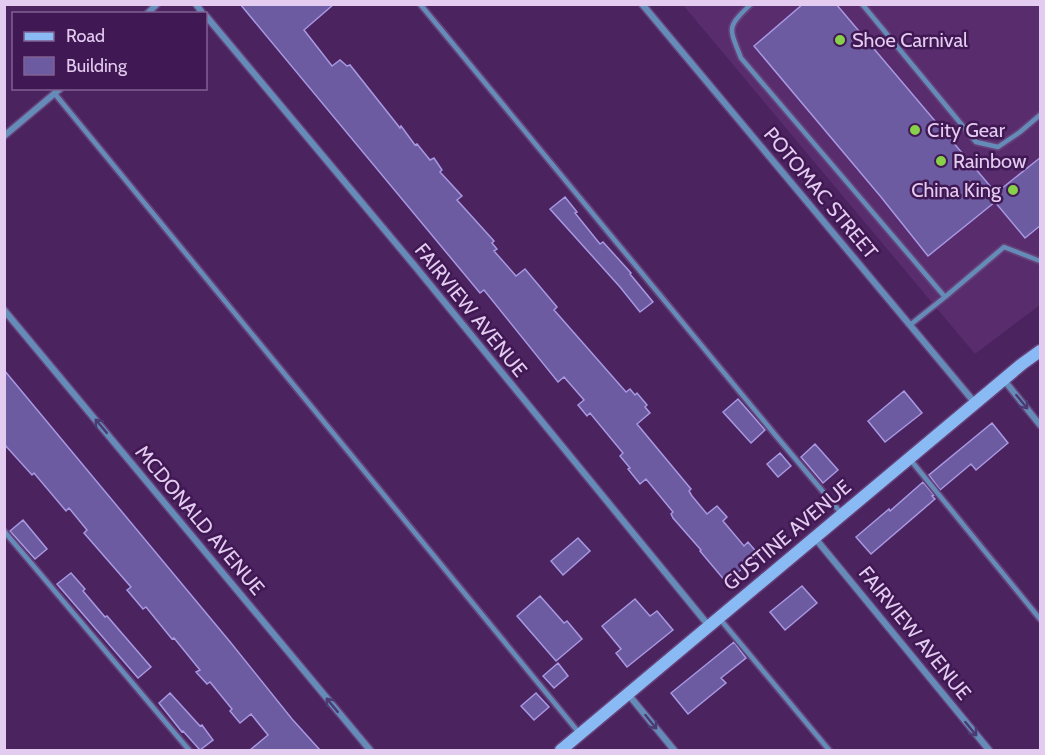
<svg xmlns="http://www.w3.org/2000/svg" width="1045" height="755" viewBox="0 0 1045 755" font-family="Cabin,sans-serif">
  <style>
    .built { fill: #592c6e }
    .building { fill: #6c5ba0; stroke: #a898e2; stroke-width: 1.5 }
    .lines { fill: none; stroke-linecap: round; stroke-linejoin: round }
    .lane-casing { stroke: #664179; stroke-width: 8 }
    .street-casing { stroke: #664179; stroke-width: 9 }
    .secondary-casing { stroke: #664179; stroke-width: 15 }
    .lane { stroke: #658cb9; stroke-width: 4.5 }
    .street { stroke: #658cb9; stroke-width: 6 }
    .secondary { stroke: #89baf4; stroke-width: 12 }
    .oneway { stroke: #4b3b72 }
    .poi-dot { fill: #88cf4a; stroke: #401853; stroke-width: 2 }
    .labels { text-anchor: middle; stroke-width: 5; stroke-linejoin: round; paint-order: stroke }
    .poi-label { font-size: 20px; fill: #e3ccf0; stroke: #401853; text-anchor: start }
    .street-label { font-size: 20px; fill: #e3ccf0; stroke: #401853 }
  </style>
  <rect width="100%" height="100%" fill="#4b235f"/>
  <path class="built" d="M683 5H1040V305L975 354Z"/>
  <path class="building" d="M240 4H334L304 30 332 66 340 60 347 66 350 65 400 128 401 126 415 145 417 144 430 160 434 158 442 170 440 172 462 196 457 200 494 241 492 243 497 249 494 251 516 276 525 269 557 307 554 310 626 392 630 389 635 395 637 393 647 405 645 407 650 413 637 424 691 489 689 491 692 496 707 514 717 506 727 517 723 521 744 546 748 542 759 555 726 582 700 551 701 550 673 518 671 514 673 512 646 479 640 484 628 469 630 468 620 456 623 453 590 413 587 416 578 405 584 400 564 377 558 382 484 290 480 293Z
    M803 4H836L996 193 1041 157V225L1025 238 995 202 928 256 881 197 754 46Z
    M565 197 577 212 575 213 600 244 603 242 631 273 630 274 653 302 640 312 620 287 550 209Z
    M4 370 231 643 292 719 320 750H250L268 735 251 714 240 723 230 711 232 709 210 682 207 684 196 672 200 670 174 638 172 639 146 607 143 609 127 590 131 587 84 533 87 530 69 508 66 511 34 473 32 475 4 444Z
    M904 391 922 413 885 442 868 421Z
    M738 399 765 430 751 443 723 412Z
    M992 423 1008 443 976 470 971 464 940 490 929 475Z
    M815 444 838 470 823 483 801 457Z
    M780 453 791 466 778 477 767 464Z
    M923 482 934 495 932 496 935 499 871 554 856 537 889 509 890 511Z
    M23 520 47 549 35 559 10 531Z
    M578 538 590 551 563 575 551 561Z
    M71 573 85 589 83 591 105 617 107 616 151 667 138 678 57 584Z
    M802 586 817 603 785 630 770 612Z
    M540 596 564 623 567 621 582 639 556 661 517 616Z
    M635 599 650 616 657 611 673 630 627 667 616 653 621 649 602 626Z
    M734 642 746 658 721 678 726 683 688 714 671 693Z
    M558 663 568 676 554 688 543 676Z
    M170 693 200 726 202 725 213 740 200 750 183 731 182 732 159 703Z
    M536 693 549 707 534 720 521 706Z"/>
  <g class="lines">
    <defs>
      <path id="lane" d="M420 4 777 437 841 513
        M751 4C726 28 729 27 741 58L945 297 1004 247 1040 261
        M862 4 976 142 998 147 1020 132 1040 115
        M55 94 580 734
        M910 325 945 297
        M909 458 1040 619
        M4 531 189 750
        M720 619 829 750"/>
      <path id="street" d="M196 4 203 14
        M642 4 975 403
        M147 14 157 4
        M206 16 414 265 709 626
        M4 136 61 88
        M4 310 370 750
        M1004 380 1040 425
        M815 538 989 750
        M628 694 674 750"/>
      <path id="secondary" d="M561 750 1022 364 1040 351"/>
    </defs>
    <use href="#lane" class="lane-casing"/>
    <use href="#street" class="street-casing"/>
    <use href="#secondary" class="secondary-casing"/>
    <use href="#lane" class="lane"/>
    <use href="#street" class="street"/>
    <use href="#secondary" class="secondary"/>
  </g>
  <defs><path id="oneway-shaft" d="M-6 0H5M1.5-3L5.5 0L1.5 3" fill="none" stroke-width="1.6" stroke-linecap="round" stroke-linejoin="round" transform="scale(1.5)"/></defs>
  <g class="oneway">
    <use href="#oneway-shaft" transform="translate(1022 402) rotate(51)"/>
    <use href="#oneway-shaft" transform="translate(101 426) rotate(-130)"/>
    <use href="#oneway-shaft" transform="translate(332 705) rotate(-130)"/>
    <use href="#oneway-shaft" transform="translate(651 722) rotate(51)"/>
    <use href="#oneway-shaft" transform="translate(971 729) rotate(51)"/>
  </g>
  <g class="poi-dot">
    <circle cx="840" cy="40" r="6"/>
    <circle cx="915" cy="130" r="6"/>
    <circle cx="941" cy="161" r="6"/>
    <circle cx="1013" cy="190" r="6"/>
  </g>
  <g class="labels">
    <g class="poi-label">
      <text x="852" y="47">Shoe Carnival</text>
      <text x="927" y="137">City Gear</text>
      <text x="953" y="168">Rainbow</text>
      <text x="1001" y="197" text-anchor="end">China King</text>
    </g>
    <g class="street-label">
      <text transform="translate(821 193) rotate(50)" y="7">POTOMAC STREET</text>
      <text transform="translate(471 310) rotate(51)" y="7">FAIRVIEW AVENUE</text>
      <text transform="translate(200 520) rotate(50)" y="7">MCDONALD AVENUE</text>
      <text transform="translate(787 535) rotate(-40)" y="7">GUSTINE AVENUE</text>
      <text transform="translate(915 633) rotate(51)" y="7">FAIRVIEW AVENUE</text>
    </g>
  </g>
  <rect width="1045" height="755" fill="none" stroke="#e3ccf0" stroke-width="12"/>
  <rect x="12" y="12" width="195" height="78" fill="#401853" stroke="#816092" stroke-width="1.5"/>
  <rect x="24" y="32" width="30" height="9" fill="#89baf4" stroke="#816092" stroke-width="1.5"/>
  <text x="66" y="42" font-size="18" fill="#e3ccf0">Road</text>
  <rect x="24" y="57" width="30" height="18" fill="#6c5ba0" stroke="#816092" stroke-width="1.5"/>
  <text x="66" y="72" font-size="18" fill="#e3ccf0">Building</text>
</svg>
